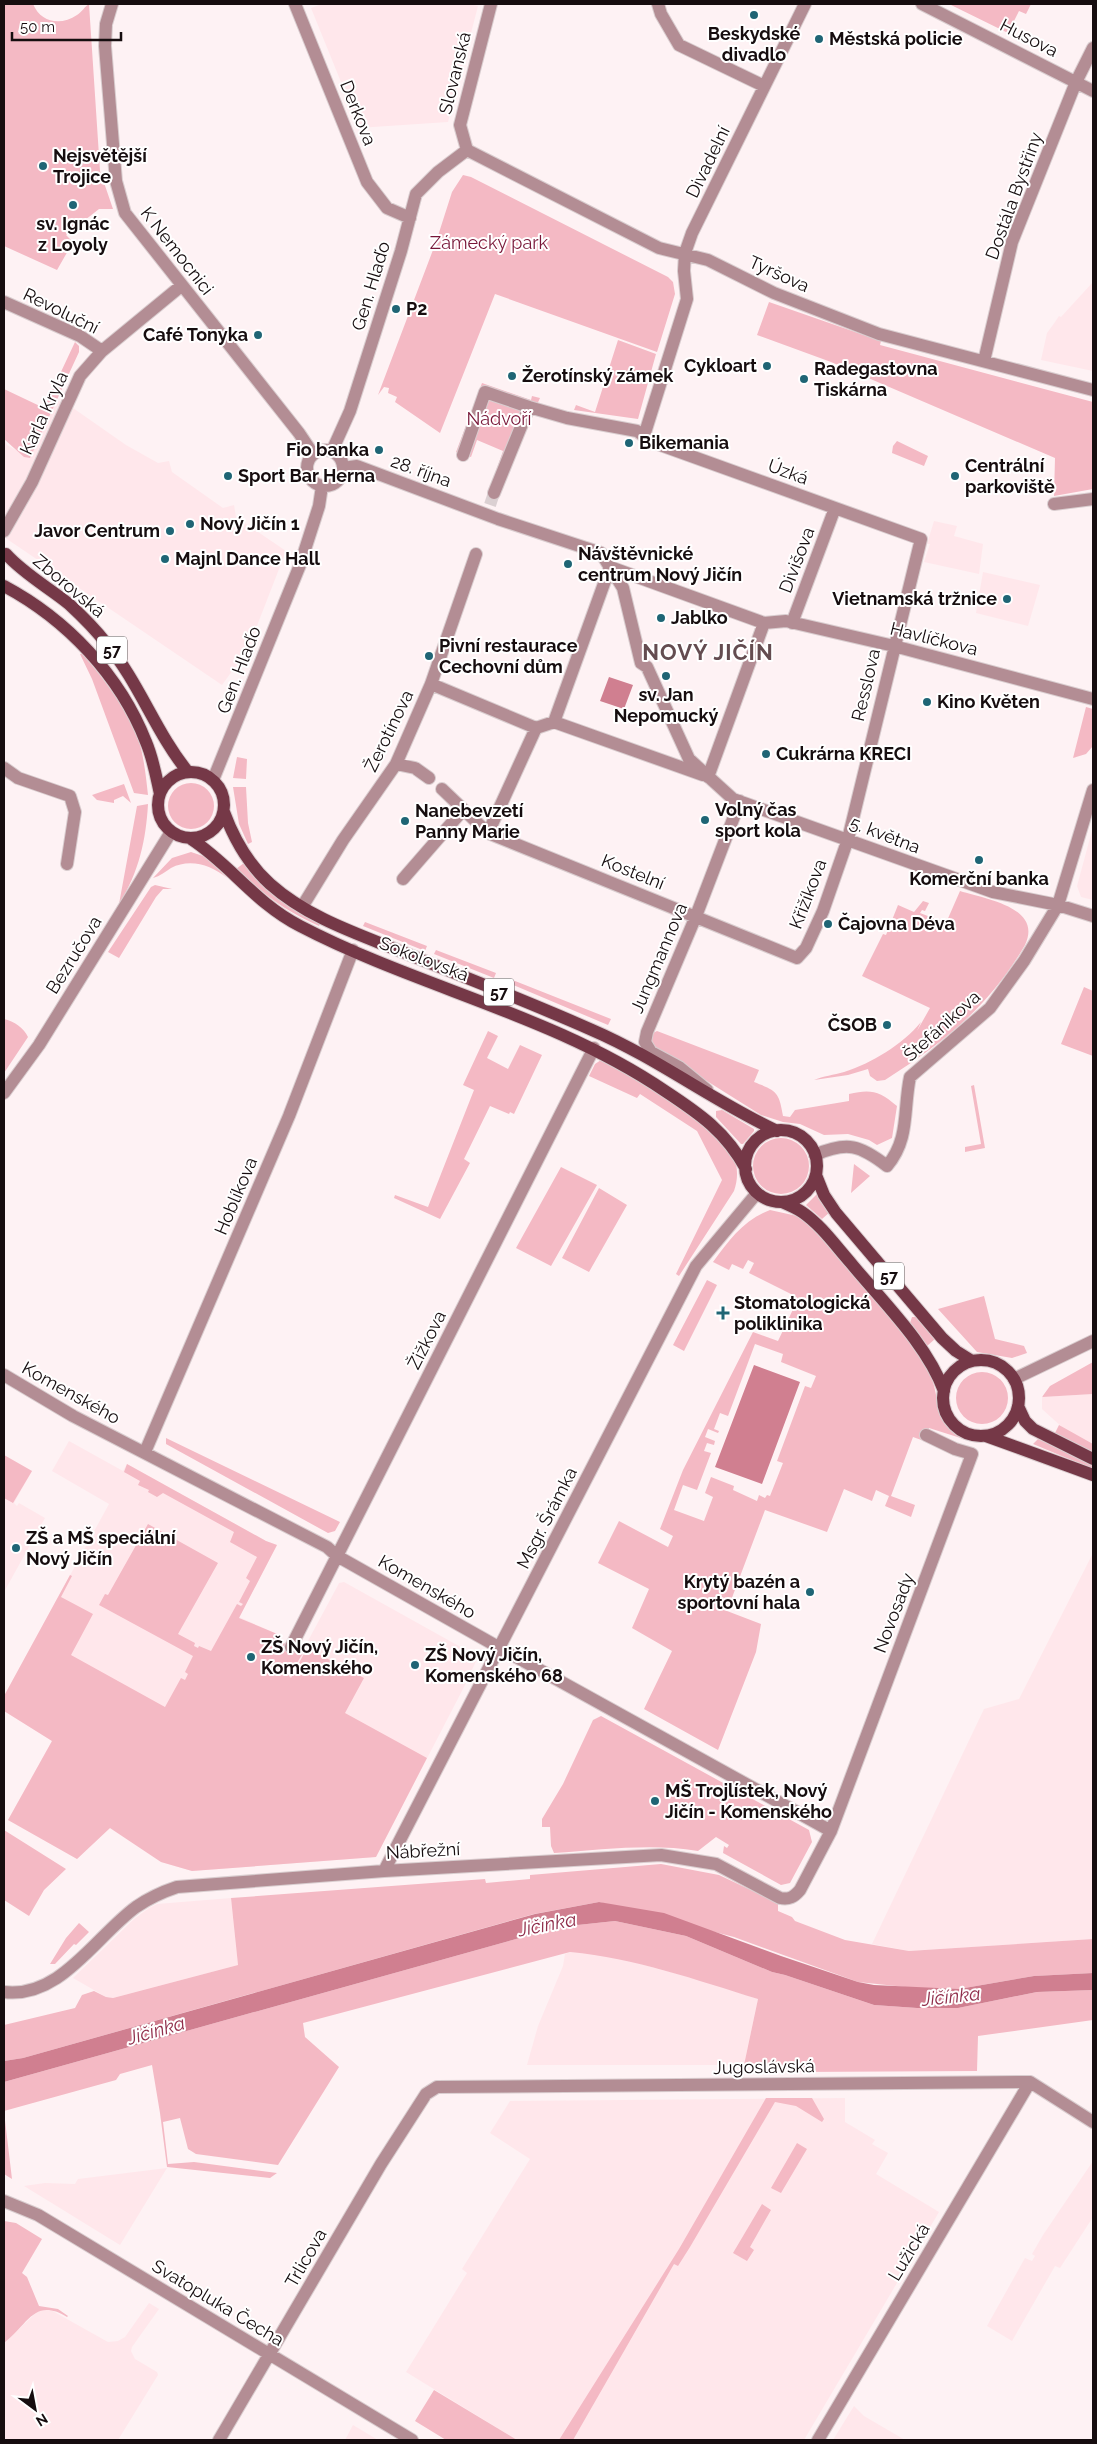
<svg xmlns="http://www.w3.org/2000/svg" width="1097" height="2444" viewBox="0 0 1097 2444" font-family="Raleway,sans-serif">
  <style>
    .built { fill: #ffe7eb }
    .green { fill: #f4b9c4; fill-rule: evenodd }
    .water { fill: #d07f90 }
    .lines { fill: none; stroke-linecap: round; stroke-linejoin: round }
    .minor-tunnel { stroke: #dbd0d2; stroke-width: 12; stroke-dasharray: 12 6; stroke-linecap: butt }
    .minor-casing { stroke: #d9cdcf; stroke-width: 14 }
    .major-casing { stroke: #d9cdcf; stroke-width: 14 }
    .minor { stroke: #b38d94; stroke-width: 12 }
    .major { stroke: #753847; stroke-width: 12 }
    .poi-dot { fill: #1f6575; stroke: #fff; stroke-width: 2 }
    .labels { text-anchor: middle; stroke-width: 4; stroke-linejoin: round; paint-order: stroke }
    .shield { fill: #fff; stroke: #5c5657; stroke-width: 1 }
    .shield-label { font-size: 16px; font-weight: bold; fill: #160d0f }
    .poi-label { font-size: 18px; font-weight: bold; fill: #160d0f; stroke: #fff; text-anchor: start }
    .street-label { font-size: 18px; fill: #160d0f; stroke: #fff }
    .park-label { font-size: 18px; fill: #781638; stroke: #fff }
    .water-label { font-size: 19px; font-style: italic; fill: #902e4b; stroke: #fff }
    .district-label { font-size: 22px; font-weight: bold; letter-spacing: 1px; fill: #644c50; stroke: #fff }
  </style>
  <rect width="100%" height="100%" fill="#fef2f4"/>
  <path class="built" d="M322 4H470L478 6 448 122 358 128V124L311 8Z
    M1093 282V371L1041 360 1047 333 1055 322 1059 316 1061 317Z
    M57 400 73 408 126 445 158 463 169 461 172 472 223 508 234 505 236 517 286 551 248 649 222 685 4 537V439L7 445 30 458Z
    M934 521 957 526 954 536 983 544 979 574 924 562 930 544H927Z
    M983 572 1040 585 1028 626 976 613Z
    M1093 827V900L1081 897 1077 886Z
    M1093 1394V1444L1063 1428 1042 1409V1397Z
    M69 1441 123 1471 127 1464 266 1541 277 1545 239 1617 282 1636 280 1641 302 1652 337 1587 339 1583 344 1582 475 1655 477 1659 465 1685 376 1857 192 1871 161 1862 110 1828 77 1859 8 1820 52 1741 4 1711V1696L109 1504 52 1471Z
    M4 1455 32 1471 14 1503 17 1506 19 1503 45 1518 4 1592Z
    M1093 1553V1939L909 1951 872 1944 984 1709 1019 1699Z
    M231 1898 238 1965 113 1998 106 1997 73 1978 134 1919 149 1908 157 1904Z
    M570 1952 607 1955 700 1980 758 1999 744 2065H527L538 2026 563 1966 565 1954Z
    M845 2098V2122L875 2140 872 2144 888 2153 876 2174 939 2212 804 2440H517L406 2372 467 2273 462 2269 530 2159 490 2133 510 2101Z
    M1093 2161V2217L1060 2268 1055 2266 1012 2341 987 2326 1025 2258 1032 2261 1035 2256 1032 2254 1043 2235Z
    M167 2168 120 2245 24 2186 45 2183 75 2184 78 2179Z
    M149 2303 159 2309 132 2347 131 2351 135 2359 157 2372 158 2375 118 2440H4V2343L39 2310 49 2309 108 2342 118 2341 125 2337Z
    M854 2406 864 2416 905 2440H833Z
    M353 2425 378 2440H345Z"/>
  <path class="green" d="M4 4H33C41 23 61 26 77 15 82 12 85 6 89 4L100 171 113 209H99L66 235 73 242 57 270 4 246Z
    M949 4H1031L1026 14 1019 11 1008 33Z
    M463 175 471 177 668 277 673 282 675 294 657 352 495 294 440 433 395 402 397 397 388 393 389 388 384 387 378 395 436 242 452 192Z
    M769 302 881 341 880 345 1093 402V489L1054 496 1055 458 831 362 757 335Z
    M618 340 656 354 638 419 574 410 576 405 595 412Z
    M75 342 79 346V352L30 458 24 457 4 439V389L44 408Z
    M482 383 531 400 532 396 540 398 517 448 500 495 489 491 503 451 477 440 471 457 456 452Z
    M897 441 928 456 924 466 892 453 893 446Z
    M80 654H83C104 680 128 709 139 741 144 758 146 777 148 795L134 793 92 679Z
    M1086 707 1093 709V746L1086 754 1073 758Z
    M237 757 247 759 246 779 233 778Z
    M168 806a23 23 0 1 1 46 0a23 23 0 1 1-46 0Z
    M124 784 131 803 123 796 114 800V803L97 800 92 795Z
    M233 787H246L248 823 252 842 248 844 239 824Z
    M148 804C146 840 139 872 119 904L137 806Z
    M191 852 206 857 227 878C211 865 190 858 171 868 165 872 160 876 153 878L172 858Z
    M244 863C269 889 287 907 320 924L319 926C285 911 263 894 236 869Z
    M155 885 172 889H163L156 897 119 958 108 952 151 887Z
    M960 891C985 899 1043 907 1025 945 989 1007 944 1042 885 1080L877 1081 870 1076 868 1069 848 1075 814 1080C823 1076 834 1075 844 1072 872 1063 902 1045 921 1022L917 1031 930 1008 862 976 883 934 886 935 898 905 914 912 923 901 929 903 925 911 922 910 920 913 946 923Z
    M365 922 427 946 425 951 363 926Z
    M436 950 496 973 494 978 434 954Z
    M510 979 611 1019 608 1025 506 982Z
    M1084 987 1093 991V1056L1061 1044Z
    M4 1019C14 1021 24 1028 28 1037L4 1073Z
    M488 1031 498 1036 487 1058 508 1069 520 1045 542 1055 514 1114 510 1112 509 1114 490 1106 464 1159 470 1163 440 1219 394 1198 395 1195 428 1207 474 1090 463 1085Z
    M657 1031 759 1070 754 1082C777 1091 779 1092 783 1116L790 1117 795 1110 849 1101V1094C871 1089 879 1091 897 1106L892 1138 877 1145 869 1140 848 1134 824 1135 800 1124 783 1122 761 1115 656 1049 651 1041 653 1033Z
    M601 1060 611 1063C641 1083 726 1130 736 1164 738 1174 737 1182 734 1191L679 1276 676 1274 722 1180 697 1131 640 1094 637 1098 589 1076 595 1064Z
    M974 1085 985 1148 965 1152V1147L981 1144 971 1086Z
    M722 1110 754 1129V1131L743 1144H741L716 1117V1111Z
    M753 1166a28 28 0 1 1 56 0a28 28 0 1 1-56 0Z
    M854 1164 870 1176 851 1193Z
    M561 1167 597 1185 551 1266 516 1248Z
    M599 1188 627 1205 589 1272 562 1258Z
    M817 1194 830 1212 822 1219 806 1205Z
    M770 1210 797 1216 813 1228C842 1264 874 1297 902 1333 910 1344 920 1355 927 1367 943 1396 930 1428 970 1441L929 1428 924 1441 913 1437 891 1496 915 1505 911 1517 885 1506 889 1496 876 1490 872 1501 844 1489 827 1532 765 1510 727 1611 761 1624 756 1652 718 1750 644 1709 672 1651 632 1628 649 1589 598 1563 619 1521 668 1547 673 1536 660 1529 683 1470 753 1332 778 1341 796 1303 791 1300 793 1295 749 1273 754 1263 748 1260 743 1269 732 1264 729 1270 713 1262C729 1240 744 1220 770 1210ZM755 1344 783 1354 781 1362 816 1376 811 1388 805 1386 777 1461 783 1463 770 1496 767 1495 765 1498 759 1495 757 1501 733 1490 734 1486 711 1477 705 1493 713 1497 704 1521 674 1510 683 1485 697 1490 711 1453 704 1451 707 1443 714 1445 715 1441 705 1437 708 1429 718 1433 719 1431 714 1429 720 1413 728 1416Z
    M707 1280 717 1285 684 1351 673 1345Z
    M984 1296 995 1339 1024 1346 1027 1353 1012 1358 977 1352 938 1309Z
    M912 1317H917L935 1339 927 1346 910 1323Z
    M1093 1362V1394L1042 1397 1050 1386Z
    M956 1398a26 26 0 1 1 52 0a26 26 0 1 1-52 0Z
    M1059 1425 1093 1444V1452L1055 1433Z
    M166 1438 340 1522 335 1531 328 1533 166 1444Z
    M1038 1439 1093 1465V1469L1033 1444Z
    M4 1455 32 1471 13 1503 4 1498Z
    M127 1464 266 1541 277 1545 239 1618 282 1636 280 1641 303 1653 289 1676 291 1678 307 1648 364 1678 345 1713 427 1758 376 1857 192 1871 161 1862 110 1828 77 1859 8 1820 52 1741 4 1711V1696L70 1575 72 1576 61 1597 93 1614 71 1655 165 1707 181 1678 185 1680 188 1674 185 1672 193 1656 99 1605 105 1594 108 1595 148 1524 218 1563 178 1634 195 1643 194 1646 198 1648 199 1646 211 1651 237 1604 241 1606 243 1604 239 1602 250 1581 246 1578 257 1557 230 1542 234 1532 163 1493 157 1497 148 1492 149 1490 138 1485 140 1481 124 1472Z
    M601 1716 809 1830 812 1842 790 1883 781 1885 723 1853 724 1846 727 1848 729 1845 716 1837 698 1851C650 1843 602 1850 554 1853L551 1846 550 1827H542V1819L563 1784 593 1720Z
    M4 1830 66 1869 44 1890 29 1916 4 1900Z
    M661 1864 719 1875 778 1903V1911L792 1917 795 1921 845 1940 909 1951 1093 1939V1973L1034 1976 959 1989 915 1988 858 1982 734 1937 599 1902 534 1914 23 2058 4 2061V2025L75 2008 82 1995 94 1991 106 1997 113 1998 238 1965 231 1898 485 1879 486 1883 530 1879V1875Z
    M615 1921 686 1936 772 1972 785 1975 874 2005 917 2008H958L1037 1992 1093 1990V2020L978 2036 977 2071 798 2072 765 2066 744 2065 758 1999C696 1980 635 1958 570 1952L303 2023 305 2037 339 2067 278 2165 196 2154 188 2149 180 2118 163 2122 168 2164 194 2162 277 2173 270 2178 167 2167 160 2113 152 2065 120 2074 116 2080 4 2111V2082L559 1927Z
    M79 1923 89 1932 76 1945 74 1944 55 1964H50L66 1938Z
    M766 2098H812L824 2119 822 2122 796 2106 775 2102 690 2247 678 2266 674 2264 573 2440H559L679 2249Z
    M4 2112 12 2179 4 2174Z
    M797 2143 807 2149 781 2193 771 2188Z
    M762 2204 771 2210 750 2247 754 2250 747 2261 733 2253Z
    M4 2221 16 2223 42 2239 22 2273 27 2277 39 2306 58 2309 68 2316 67 2317C34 2297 28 2325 4 2343Z
    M434 2390 517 2440H446L415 2421Z"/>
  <path class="water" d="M609 677 633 685 624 709 600 701Z
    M754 1365 800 1382 762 1484 715 1467Z
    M599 1902 664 1913 781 1956 858 1982 874 1985 959 1989 1034 1976 1093 1973V1990L1037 1992 958 2008H917L874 2005 785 1975 772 1972 686 1936 615 1921 559 1927 4 2082V2061L23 2058 535 1914Z"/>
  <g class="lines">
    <path class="minor-tunnel" d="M490 505 494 493"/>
    <defs>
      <path id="minor" d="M112 4 106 24 105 46 116 181 125 213 299 433 313 454
        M295 4 367 182 387 208 410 218
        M658 4 661 14 679 45 764 86
        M922 4 1093 91
        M467 150 659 248 708 260 774 293 879 334 1093 390
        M467 150 460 125 491 4
        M4 302 80 336 102 351
        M984 361 1012 242 1076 82 1093 48
        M644 436 687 299 684 271 685 253 692 233 805 4
        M307 468a18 18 0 1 1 36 0a18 18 0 1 1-36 0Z
        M332 451 350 411 401 251 416 194 438 172 467 150
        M463 455 485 392 529 407
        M343 468 357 466 498 519 601 553 623 588 641 663 647 667 689 759 733 799 993 892 1058 905 1093 916
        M1054 504 1093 499
        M4 531 32 482 80 376 102 351 181 286
        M610 567 764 623 786 621 894 646 1093 699
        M610 567 554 722 703 775
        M792 623 835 508
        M431 684 536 728
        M396 764 415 768 429 778
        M4 768 18 778 70 796 75 812 67 864
        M708 777 764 623
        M213 780 300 565 319 506 322 486
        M442 789 488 833 797 958 806 948 823 911 848 839 921 539 652 442 637 431 567 418 529 407 494 493
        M488 833 536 728 554 722
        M403 879 463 810
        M302 907 343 840 396 764 431 684 476 554
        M707 1090 679 1067 651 1052 645 1042 647 1032 696 916 740 801
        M4 1093 39 1045 171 832
        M815 1155C847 1141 860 1145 887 1166 910 1139 903 1110 910 1077L990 1008 1024 961 1058 905 1093 790
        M4 1375 73 1416 327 1547 337 1556 500 1648 831 1831
        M1014 1379 1093 1341
        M145 1452 289 1116 353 950
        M291 1647 594 1048
        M384 1871 696 1266 757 1193
        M4 1992C60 1999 95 1937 136 1907 149 1898 162 1892 177 1887L384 1871 661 1855 716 1864 780 1898C789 1900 794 1897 800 1890L831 1831 972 1454 955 1449 926 1435
        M4 2201 38 2215 412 2440
        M219 2440 381 2164 426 2094 437 2087 1030 2082 1093 2122
        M818 2440 1030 2082"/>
      <path id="major" d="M6 554C24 574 48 587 69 604 82 616 95 629 106 643 139 682 156 733 188 772
        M4 586C66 619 120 675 146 742 153 758 156 776 160 794
        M158 805a33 33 0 1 1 66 0a33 33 0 1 1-66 0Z
        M224 812C234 839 248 864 270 884 307 917 355 933 400 951 464 977 529 1002 592 1030 657 1058 713 1101 777 1131
        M191 839C231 865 255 903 300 926 419 988 553 1015 665 1091 700 1114 726 1132 746 1169
        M745 1166a36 36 0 1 1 72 0a36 36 0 1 1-72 0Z
        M816 1175 824 1195 836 1213 942 1338 956 1351 972 1361
        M782 1202C789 1205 796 1208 802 1212 821 1225 835 1245 850 1262 882 1301 927 1344 944 1391
        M943 1398a38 38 0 1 1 76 0a38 38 0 1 1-76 0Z
        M1018 1406 1025 1421 1033 1429 1093 1459
        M986 1436 1093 1475"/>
    </defs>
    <use href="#minor" class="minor-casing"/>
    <use href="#major" class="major-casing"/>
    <use href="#minor" class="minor"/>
    <use href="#major" class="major"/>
  </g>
  <g class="poi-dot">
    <circle cx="754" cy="15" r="5"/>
    <circle cx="819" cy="39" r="5"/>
    <circle cx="43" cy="166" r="5"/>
    <circle cx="73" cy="205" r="5"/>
    <circle cx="396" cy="309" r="5"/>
    <circle cx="258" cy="335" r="5"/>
    <circle cx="767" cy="366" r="5"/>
    <circle cx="512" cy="376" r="5"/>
    <circle cx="804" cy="379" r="5"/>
    <circle cx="629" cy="443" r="5"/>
    <circle cx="379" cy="450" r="5"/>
    <circle cx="228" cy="476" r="5"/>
    <circle cx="955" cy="476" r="5"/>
    <circle cx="190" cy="524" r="5"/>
    <circle cx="170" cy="531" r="5"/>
    <circle cx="165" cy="559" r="5"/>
    <circle cx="568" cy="564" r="5"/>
    <circle cx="1007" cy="599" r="5"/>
    <circle cx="661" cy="618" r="5"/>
    <circle cx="429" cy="656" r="5"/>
    <circle cx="666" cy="676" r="5"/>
    <circle cx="927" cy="702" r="5"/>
    <circle cx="766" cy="754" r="5"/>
    <circle cx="705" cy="820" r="5"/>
    <circle cx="405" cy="821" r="5"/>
    <circle cx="979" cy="860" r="5"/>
    <circle cx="828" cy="924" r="5"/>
    <circle cx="887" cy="1025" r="5"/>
    <path d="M720.5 1305.5h5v5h5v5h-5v5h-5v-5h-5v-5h5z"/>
    <circle cx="16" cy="1548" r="5"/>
    <circle cx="810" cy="1592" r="5"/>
    <circle cx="251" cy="1657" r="5"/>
    <circle cx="415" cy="1665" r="5"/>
    <circle cx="655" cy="1801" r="5"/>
  </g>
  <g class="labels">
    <g class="shield">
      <rect x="97" y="636.5" width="30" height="27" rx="4"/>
      <rect x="484" y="978.5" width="30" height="27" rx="4"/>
      <rect x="874" y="1262.5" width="30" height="27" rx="4"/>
    </g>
    <g class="shield-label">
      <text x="112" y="656">57</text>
      <text x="499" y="998">57</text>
      <text x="889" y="1282">57</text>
    </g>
    <g class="poi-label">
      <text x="754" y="40" text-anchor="middle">Beskydské<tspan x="754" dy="21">divadlo</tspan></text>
      <text x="829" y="45">Městská policie</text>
      <text x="53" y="162">Nejsvětější<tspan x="53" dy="21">Trojice</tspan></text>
      <text x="73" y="230" text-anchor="middle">sv. Ignác<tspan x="73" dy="21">z Loyoly</tspan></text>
      <text x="406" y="315">P2</text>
      <text x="248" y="341" text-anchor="end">Café Tonyka</text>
      <text x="757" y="372" text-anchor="end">Cykloart</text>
      <text x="814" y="375">Radegastovna<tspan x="814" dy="21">Tiskárna</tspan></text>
      <text x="522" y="382">Žerotínský zámek</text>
      <text x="639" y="449">Bikemania</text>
      <text x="369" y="456" text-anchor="end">Fio banka</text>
      <text x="965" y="472">Centrální<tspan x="965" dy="21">parkoviště</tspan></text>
      <text x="238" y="482">Sport Bar Herna</text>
      <text x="200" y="530">Nový Jičín 1</text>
      <text x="160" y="537" text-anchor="end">Javor Centrum</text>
      <text x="578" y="560">Návštěvnické<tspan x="578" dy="21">centrum Nový Jičín</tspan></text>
      <text x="175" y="565">Majnl Dance Hall</text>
      <text x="997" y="605" text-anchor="end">Vietnamská tržnice</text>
      <text x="671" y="624">Jablko</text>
      <text x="439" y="652">Pivní restaurace<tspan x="439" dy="21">Cechovní dům</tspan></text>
      <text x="666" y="701" text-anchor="middle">sv. Jan<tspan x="666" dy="21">Nepomucký</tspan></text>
      <text x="937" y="708">Kino Květen</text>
      <text x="776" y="760">Cukrárna KRECI</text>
      <text x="715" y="816">Volný čas<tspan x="715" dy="21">sport kola</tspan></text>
      <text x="415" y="817">Nanebevzetí<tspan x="415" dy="21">Panny Marie</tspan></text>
      <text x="979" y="885" text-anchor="middle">Komerční banka</text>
      <text x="838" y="930">Čajovna Déva</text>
      <text x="877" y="1031" text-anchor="end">ČSOB</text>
      <text x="734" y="1309">Stomatologická<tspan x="734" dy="21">poliklinika</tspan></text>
      <text x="26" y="1544">ZŠ a MŠ speciální<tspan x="26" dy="21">Nový Jičín</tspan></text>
      <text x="800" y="1588" text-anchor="end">Krytý bazén a<tspan x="800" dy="21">sportovní hala</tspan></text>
      <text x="261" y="1653">ZŠ Nový Jičín,<tspan x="261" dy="21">Komenského</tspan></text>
      <text x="425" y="1661">ZŠ Nový Jičín,<tspan x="425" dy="21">Komenského 68</tspan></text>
      <text x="665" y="1797">MŠ Trojlístek, Nový<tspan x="665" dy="21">Jičín - Komenského</tspan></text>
    </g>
    <g class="street-label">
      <text transform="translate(1029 38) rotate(27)" y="6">Husova</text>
      <text transform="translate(455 73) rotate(-76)" y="6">Slovanská</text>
      <text transform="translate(358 113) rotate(68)" y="6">Derkova</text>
      <text transform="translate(708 162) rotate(-64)" y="6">Divadelní</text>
      <text transform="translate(1014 196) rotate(-70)" y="6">Dostála Bystřiny</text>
      <text transform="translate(177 251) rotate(52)" y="6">K Nemocnici</text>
      <text transform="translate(779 274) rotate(24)" y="6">Tyršova</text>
      <text transform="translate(371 286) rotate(-73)" y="6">Gen. Hlaďo</text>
      <text transform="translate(61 311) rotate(26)" y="6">Revoluční</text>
      <text transform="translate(44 413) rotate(-65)" y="6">Karla Kryla</text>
      <text transform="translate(421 471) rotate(20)" y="6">28. října</text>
      <text transform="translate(788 472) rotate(20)" y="6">Úzká</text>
      <text transform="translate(797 560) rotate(-69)" y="6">Divišova</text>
      <text transform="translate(69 586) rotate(40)" y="6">Zborovská</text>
      <text transform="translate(934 639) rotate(14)" y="6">Havlíčkova</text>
      <text transform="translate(239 670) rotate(-69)" y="6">Gen. Hlaďo</text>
      <text transform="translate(866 685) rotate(-77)" y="6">Resslova</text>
      <text transform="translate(389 731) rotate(-64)" y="6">Žerotínova</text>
      <text transform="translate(885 835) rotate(21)" y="6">5. května</text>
      <text transform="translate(633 872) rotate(22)" y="6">Kostelní</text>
      <text transform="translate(808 894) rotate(-69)" y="6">Křižíkova</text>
      <text transform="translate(74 955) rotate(-58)" y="6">Bezručova</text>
      <text transform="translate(659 958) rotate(-67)" y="6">Jungmannova</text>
      <text transform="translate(424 959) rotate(21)" y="6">Sokolovská</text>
      <text transform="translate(942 1026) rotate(-42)" y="6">Štefánikova</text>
      <text transform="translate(236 1196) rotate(-67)" y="6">Hoblíkova</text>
      <text transform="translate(427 1340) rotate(-63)" y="6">Žižkova</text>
      <text transform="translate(71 1393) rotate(29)" y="6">Komenského</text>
      <text transform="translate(547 1518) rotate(-63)" y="6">Msgr. Šrámka</text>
      <text transform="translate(427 1587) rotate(30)" y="6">Komenského</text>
      <text transform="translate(894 1613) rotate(-69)" y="6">Novosady</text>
      <text transform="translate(423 1851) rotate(-3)" y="6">Nábřežní</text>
      <text transform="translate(764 2067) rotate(-1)" y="6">Jugoslávská</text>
      <text transform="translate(909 2252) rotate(-59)" y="6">Lužická</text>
      <text transform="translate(306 2258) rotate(-60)" y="6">Trlicova</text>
      <text transform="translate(218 2303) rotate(31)" y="6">Svatopluka Čecha</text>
    </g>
    <g class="park-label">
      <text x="489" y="249">Zámecký park</text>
      <text x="499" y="425">Nádvoří</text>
    </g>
    <g class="water-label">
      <text transform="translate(547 1924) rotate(-11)" y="7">Jičínka</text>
      <text transform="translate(951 1996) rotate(-6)" y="7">Jičínka</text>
      <text transform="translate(156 2030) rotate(-16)" y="7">Jičínka</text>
    </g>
    <g class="district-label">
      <text x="708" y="660">NOVÝ JIČÍN</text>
    </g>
  </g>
  <rect width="1097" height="2444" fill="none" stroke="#160d0f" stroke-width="10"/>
  <g transform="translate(35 2409) rotate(148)" stroke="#ffffff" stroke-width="4" paint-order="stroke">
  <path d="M0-4L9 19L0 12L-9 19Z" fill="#160d0f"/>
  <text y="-8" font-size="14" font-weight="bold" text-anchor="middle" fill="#160d0f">N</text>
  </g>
  <path d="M12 32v8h109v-8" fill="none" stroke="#160d0f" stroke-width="2.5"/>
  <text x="20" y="32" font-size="15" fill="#160d0f" stroke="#ffffff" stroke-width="4" paint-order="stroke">50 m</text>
</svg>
